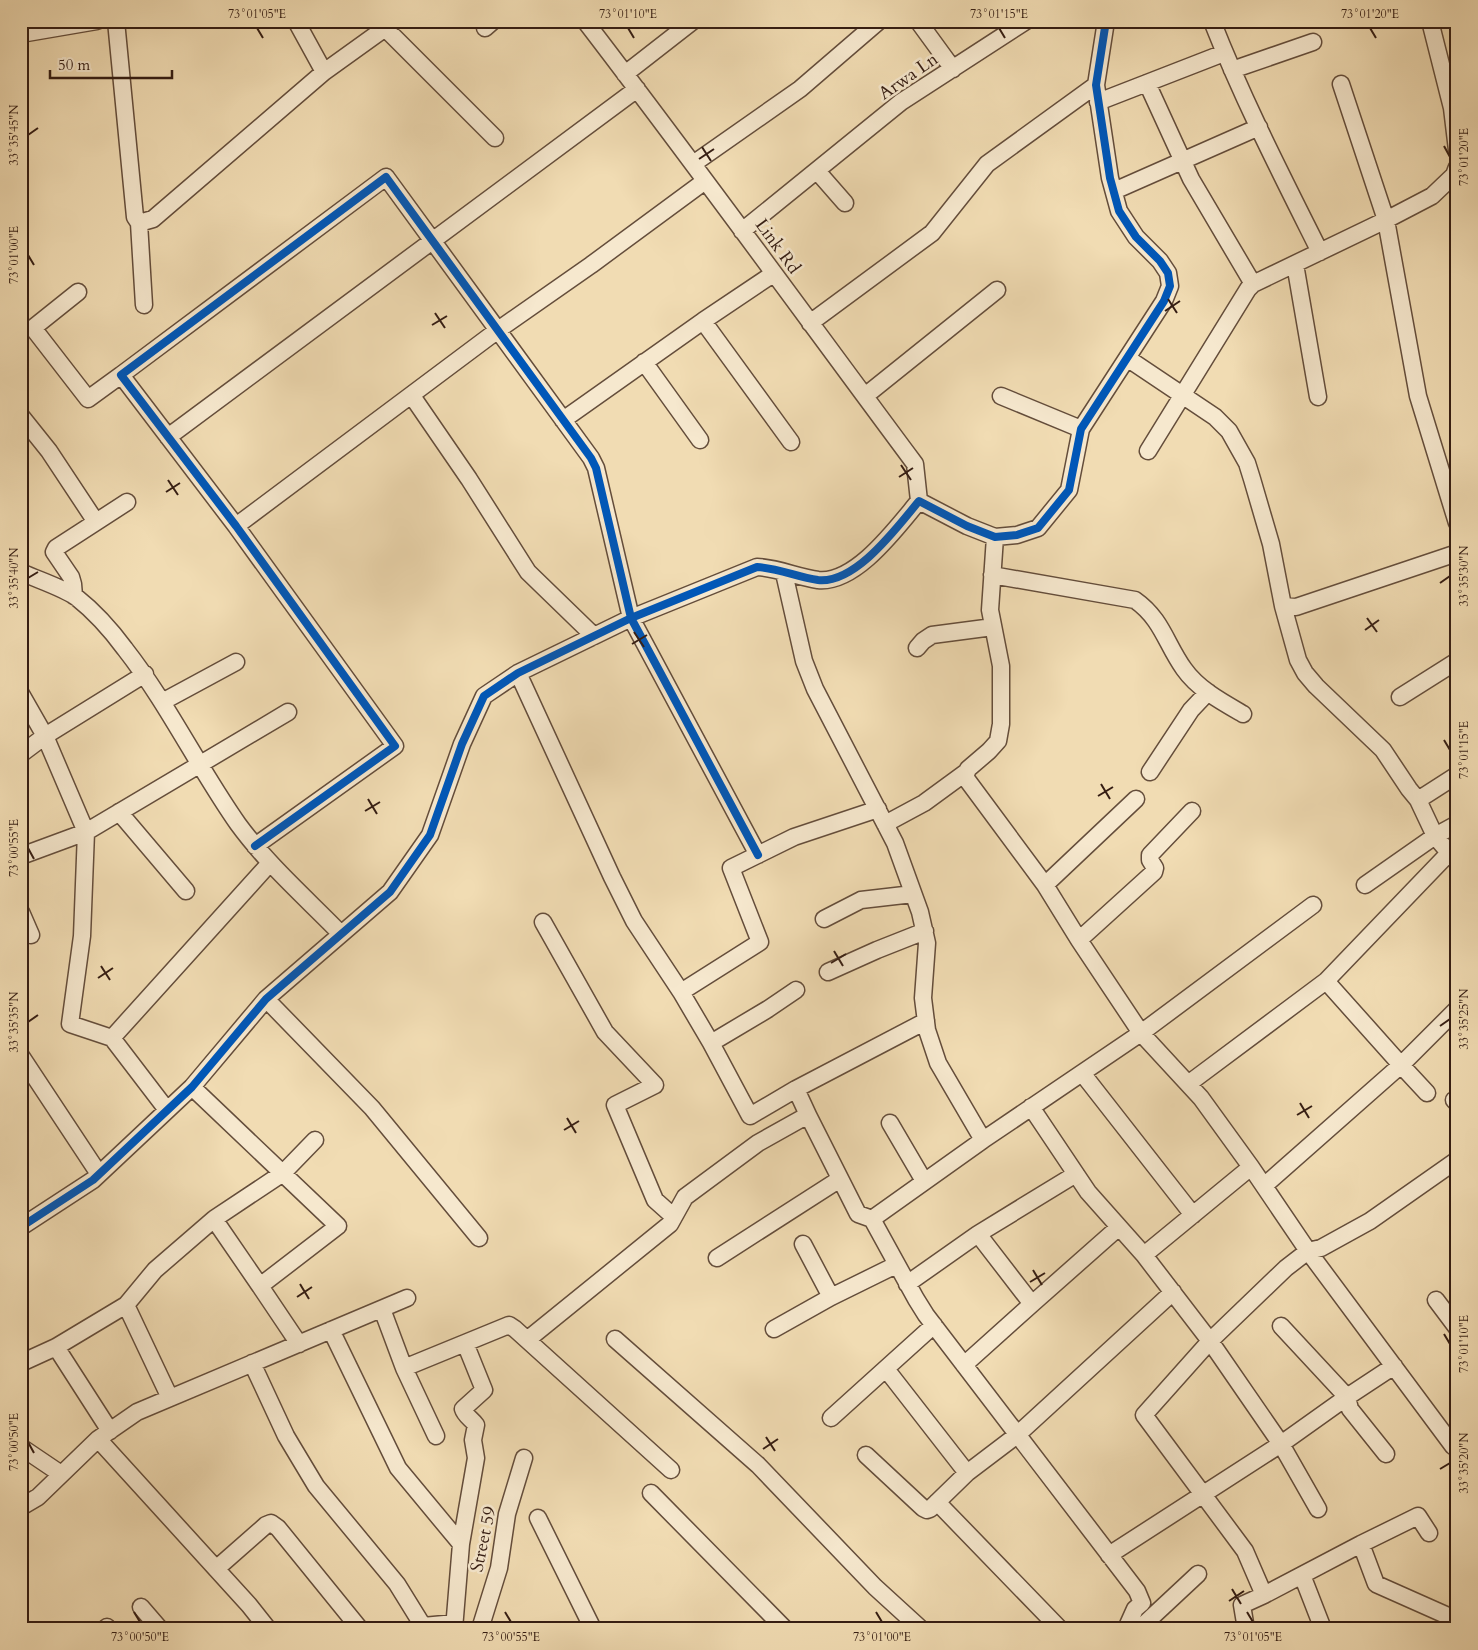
<svg xmlns="http://www.w3.org/2000/svg" width="1478" height="1650" viewBox="0 0 1478 1650" font-family="Cardo,serif">
  <style>
    .lines { fill: none; stroke-linecap: round; stroke-linejoin: round }
    .minor-casing { stroke: #644d3b; stroke-width: 19 }
    .minor { stroke: #f6e8ce; stroke-width: 16 }
    .cycleway-casing { stroke: #f6e8ce; stroke-width: 11 }
    .cycleway { stroke: #0057b8; stroke-width: 8 }
    .ticks { fill: none; stroke: #351d13; stroke-width: 2 }
    .labels { text-anchor: middle; stroke-width: 5; stroke-linejoin: round; paint-order: stroke }
    .street-label { font-size: 18px; fill: #351d13; stroke: #f6e8ce }
    .neatline { fill: none; stroke: #351d13; stroke-width: 2 }
    .ticks-label { font-size: 12px; text-anchor: middle; fill: #351d13 }
  </style>
  <rect width="100%" height="100%" fill="#f1dcb3"/>
  <filter id="stains"><feTurbulence type="fractalNoise" baseFrequency=".004" numOctaves="4"/><feColorMatrix values="0 0 0 0 .2 0 0 0 0 .09 0 0 0 0 .02 0 0 0 .5 -.17"/></filter>
  <radialGradient id="worn" r=".72"><stop offset=".6" stop-color="#630" stop-opacity="0"/><stop offset="1" stop-color="#630" stop-opacity=".3"/></radialGradient>
  <g class="lines">
    <defs>
      <path id="minor" d="M116 21 135 217 139 223 144 305
        M296 21 324 72
        M585 21C697 167 805 316 915 464L919 501
        M918 21 953 69
        M1212 21C1243 100 1282 176 1320 252
        M1430 21 1452 108 1457 150
        M385 28 495 138
        M485 28 493 21
        M21 34 97 21
        M1232 70 1313 42
        M625 74 693 21
        M1147 83 1191 179 1253 284
        M1341 84 1386 220 1418 396 1457 523
        M1098 102 1224 53
        M693 164 800 89 879 21
        M817 171 845 203
        M1114 191 1259 127
        M139 223 153 219 324 72 395 21
        M742 231 901 102 1026 21
        M1295 264 1318 397
        M78 292 33 328 88 399 121 375
        M703 321 791 442
        M810 323 932 233 987 164 1096 85
        M1127 358 1215 417 1229 431 1247 463 1252 479 1271 544 1283 606 1298 660 1305 673 1316 686 1383 750 1409 789 1418 800 1435 836 1457 862
        M644 362 700 440
        M412 396 469 479 528 572 594 636
        M865 396 997 290
        M1001 396 1081 429
        M21 416 49 451 96 522
        M563 420 703 321 773 274
        M168 437 637 89
        M1148 451 1248 289 1253 284 1386 220 1432 196 1454 175 1457 167
        M236 526 498 330 591 265 705 181
        M995 537 990 610 1001 666V724L998 741 989 751 968 769 965 777 1045 885 1079 940 1141 1033 1201 1098 1251 1167 1144 1255
        M21 572C38 580 61 587 76 597 95 612 111 630 125 649 168 704 198 767 238 824 268 865 306 898 341 934
        M784 573 804 661 815 689 895 843 920 912 927 943 923 998 927 1030 938 1063 983 1140
        M992 575 1135 600C1162 619 1166 644 1184 669 1198 689 1222 702 1243 714
        M74 596 73 584 71 577 54 552 56 548 127 502
        M1283 606 1296 607 1457 553
        M917 648 923 641 932 635 993 627
        M518 673 612 877 634 921 681 992 760 942 731 868 794 837 878 809
        M21 694 45 736 86 832 82 936 70 1024 112 1038 270 863
        M1400 697 1457 661
        M162 702 236 662
        M21 754 45 736 145 674
        M1150 772 1191 710 1208 692
        M1418 800 1457 775
        M119 812 186 891
        M885 824 924 803 965 773
        M255 846 395 746 236 526 121 375 386 177 591 458 596 468 631 618 758 855
        M21 856 86 832 288 712
        M1045 885 1136 799
        M1365 885 1435 836 1457 824
        M21 912 31 935
        M824 919 861 900 913 894
        M543 922 605 1032 655 1085 615 1105 655 1200 674 1217
        M1079 940 1154 872 1155 868 1150 860V855L1192 811
        M828 972 877 950 925 931
        M1326 981 1449 853
        M681 992 711 1043 750 1116 796 1089
        M266 999 372 1108 479 1238
        M112 1038 167 1110
        M711 1043 768 1009 796 990
        M21 1056 99 1174
        M1082 1073 1193 1215
        M1188 1084 1326 981 1401 1065 1457 1009
        M192 1087 338 1226 260 1286 299 1344
        M1454 1100 1457 1103
        M1031 1107 1088 1192 1144 1255 1210 1341 1286 1268 1308 1251 1251 1167
        M808 1115 858 1214 872 1219 916 1299 926 1315 1137 1591 1142 1603 1135 1609 1126 1629
        M890 1123 924 1181
        M1457 1160 1370 1221 1321 1248 1308 1251 1453 1446 1457 1449
        M1264 1186 1401 1065 1427 1093
        M872 1219 983 1140 1141 1033 1313 905
        M21 1227 93 1180 192 1087 266 999 390 892 430 835 462 744 484 696 518 673 631 618 757 567C778 568 797 577 818 580 856 584 897 527 919 501L967 526 995 537 1017 535 1038 528 1069 490 1081 429 1164 301 1170 286 1168 273 1160 261 1136 237 1119 211 1110 178 1096 85 1106 21
        M978 1234 1032 1304 1119 1227
        M803 1244 831 1297
        M717 1258 840 1179
        M907 1284 978 1234 1076 1174
        M260 1286 214 1219 283 1173 315 1140
        M1436 1300 1457 1328
        M382 1309 404 1368 436 1436
        M1281 1326 1347 1397 1350 1409 1386 1454
        M774 1329 831 1297 896 1265
        M331 1330 398 1468 461 1544
        M615 1339 758 1465 875 1587 921 1629
        M527 1340 670 1224 685 1197 758 1143 808 1115 796 1089 926 1021
        M56 1347 110 1431
        M21 1363 56 1347 126 1305
        M252 1363 286 1436 316 1486 397 1584 423 1626
        M964 1365 1032 1304
        M1394 1366 1347 1397 1281 1444 1210 1341 1144 1415 1245 1551 1264 1595 1361 1544 1418 1516 1429 1533
        M404 1368 509 1325 515 1329 671 1470
        M886 1369 967 1473
        M170 1398 126 1305 155 1270 214 1219
        M831 1418 934 1325
        M98 1439 249 1605 268 1629
        M21 1447 61 1474
        M866 1455 923 1508 927 1510 930 1509 967 1473 1017 1435 1173 1292
        M651 1493 785 1629
        M937 1502 1060 1629
        M21 1507 38 1497 98 1439 137 1412 407 1298
        M538 1518 593 1629
        M1361 1544 1376 1584 1457 1620
        M1109 1555 1281 1444 1318 1509
        M216 1569 266 1525 271 1523 278 1528 360 1629
        M1302 1575 1323 1629
        M141 1607 160 1629
        M105 1629 107 1627
        M418 1629 423 1626 455 1623
        M454 1629 461 1544 476 1458 473 1440 476 1425C472 1419 465 1416 463 1409L484 1390 465 1343
        M480 1629 499 1568 507 1514 524 1458
        M1139 1629 1198 1574
        M1246 1629 1242 1605 1264 1595"/>
    </defs>
    <use href="#minor" class="minor-casing"/>
    <use href="#minor" class="minor"/>
    <defs>
      <path id="cycleway" d="M255 846 395 746 236 526 121 375 386 177 591 458 596 468 631 618 758 855
        M21 1227 93 1180 192 1087 266 999 390 892 430 835 462 744 484 696 518 673 631 618 757 567C778 568 797 577 818 580 856 584 897 527 919 501L967 526 995 537 1017 535 1038 528 1069 490 1081 429 1164 301 1170 286 1168 273 1160 261 1136 237 1119 211 1110 178 1096 85 1106 21"/>
    </defs>
    <use href="#cycleway" class="cycleway-casing"/>
    <use href="#cycleway" class="cycleway"/>
  </g>
  <path class="ticks" d="M257 28 263 38M628 28 634 38M999 28 1005 38M1370 28 1376 38M28 135 38 128M1444 146 1450 157M702 147 711 161M699 159 714 149M28 255 34 265M1168 299 1177 313M1165 311 1180 301M435 313 445 328M432 325 447 316M901 465 911 480M899 477 913 468M168 480 178 495M166 492 180 483M28 578 38 572M1440 583 1450 576M1367 618 1377 632M1365 630 1379 620M634 632 644 647M632 644 647 635M1444 740 1450 750M1101 784 1110 799M1098 796 1113 787M368 799 377 814M365 811 380 802M28 848 34 859M834 951 843 966M831 963 846 954M101 966 110 980M98 978 113 968M28 1022 38 1015M1440 1026 1450 1019M1300 1103 1309 1118M1297 1115 1312 1106M567 1118 576 1133M564 1130 579 1121M1033 1270 1042 1285M1030 1282 1045 1273M300 1284 309 1299M297 1297 312 1287M1444 1334 1450 1344M766 1437 775 1451M28 1442 34 1453M763 1449 778 1439M1440 1469 1450 1463M1232 1589 1241 1604M1229 1601 1244 1591M134 1612 140 1622M505 1612 511 1622M876 1612 882 1622M1247 1612 1253 1622"/>
  <g class="labels">
    <g class="street-label">
      <text transform="translate(908 76) rotate(-35)" y="6">Arwa Ln</text>
      <text transform="translate(778 246) rotate(54)" y="6">Link Rd</text>
      <text transform="translate(483 1539) rotate(-78)" y="6">Street 59</text>
    </g>
  </g>
  <rect width="1478" height="1650" fill="none" stroke="#f1dcb3" stroke-width="55"/>
  <path d="M50 70v8h122v-8" fill="none" stroke="#351d13" stroke-width="2.5"/>
  <text x="58" y="70" font-size="15" fill="#351d13" stroke="#f6e8ce" stroke-width="4" paint-order="stroke">50 m</text>
  <rect x="28" y="28" width="1422" height="1594" class="neatline"/>
  <g class="ticks-label">
    <text x="257" y="18">73°01'05"E</text>
    <text x="628" y="18">73°01'10"E</text>
    <text x="999" y="18">73°01'15"E</text>
    <text x="1370" y="18">73°01'20"E</text>
    <text transform="translate(14 135) rotate(-90)" y="4">33°35'45"N</text>
    <text transform="translate(1464 157) rotate(-90)" y="4">73°01'20"E</text>
    <text transform="translate(14 255) rotate(-90)" y="4">73°01'00"E</text>
    <text transform="translate(1464 576) rotate(-90)" y="4">33°35'30"N</text>
    <text transform="translate(14 578) rotate(-90)" y="4">33°35'40"N</text>
    <text transform="translate(1464 750) rotate(-90)" y="4">73°01'15"E</text>
    <text transform="translate(14 848) rotate(-90)" y="4">73°00'55"E</text>
    <text transform="translate(1464 1019) rotate(-90)" y="4">33°35'25"N</text>
    <text transform="translate(14 1022) rotate(-90)" y="4">33°35'35"N</text>
    <text transform="translate(1464 1344) rotate(-90)" y="4">73°01'10"E</text>
    <text transform="translate(14 1442) rotate(-90)" y="4">73°00'50"E</text>
    <text transform="translate(1464 1463) rotate(-90)" y="4">33°35'20"N</text>
    <text x="140" y="1641">73°00'50"E</text>
    <text x="511" y="1641">73°00'55"E</text>
    <text x="882" y="1641">73°01'00"E</text>
    <text x="1253" y="1641">73°01'05"E</text>
  </g>
  <rect width="100%" height="100%" filter="url(#stains)"/>
  <rect width="100%" height="100%" fill="url(#worn)"/>
</svg>
